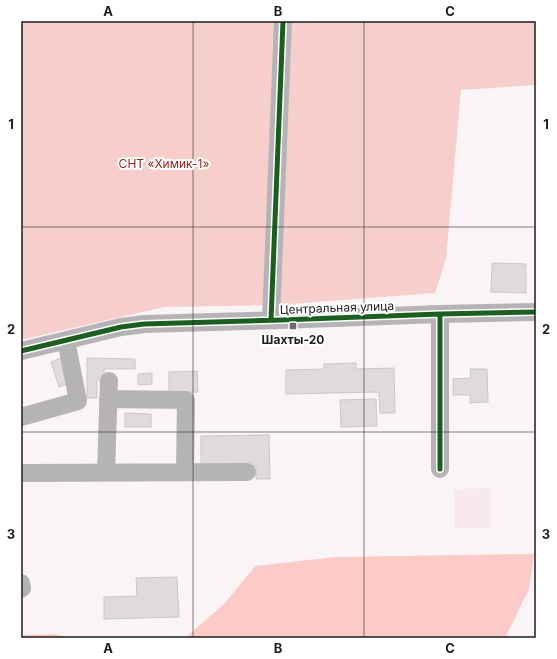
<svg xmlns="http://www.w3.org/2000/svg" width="557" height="659" viewBox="0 0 557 659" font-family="Inter,sans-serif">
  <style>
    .built { fill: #f8e8ef }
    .green { fill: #f6cfcd }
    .forest { fill: #fccbc8 }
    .building { fill: #e0dadc; stroke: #ccc6c8 }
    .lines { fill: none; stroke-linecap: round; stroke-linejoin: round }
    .minor { stroke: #b5b3b5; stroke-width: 18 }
    .cycleway-casing { stroke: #fff; stroke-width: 8 }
    .cycleway { stroke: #1b5e20; stroke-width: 5 }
    .grid { fill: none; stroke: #201b1d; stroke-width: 1; stroke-opacity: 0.55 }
    .poi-dot { fill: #6d6769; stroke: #fff; stroke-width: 1.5 }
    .labels { text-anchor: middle; stroke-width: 4; stroke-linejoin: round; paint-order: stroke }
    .park-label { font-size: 12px; fill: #982424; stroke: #fff }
    .street-label { font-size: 12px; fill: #201b1d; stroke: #fff }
    .poi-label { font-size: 12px; font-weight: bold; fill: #201b1d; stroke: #fff }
    .neatline { fill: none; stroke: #201b1d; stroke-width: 1.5 }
    .grid-label { font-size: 13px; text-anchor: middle; font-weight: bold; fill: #201b1d }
  </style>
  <rect width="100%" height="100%" fill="#fbf4f7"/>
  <path class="built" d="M491 488V528H455V489Z"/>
  <path class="green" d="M21 21H536V85L461 90 446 259 435 293 278 305 164 307 21 340Z"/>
  <path class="forest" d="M534 554 529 589 506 636 511 638H185L225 603 255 566 336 557Z
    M55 634 69 638H21V635Z"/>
  <path class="building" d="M492 263 526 264V293L491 292Z
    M64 357 73 382 59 387 51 362Z
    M87 358 135 359V369H104V381H97V398H87Z
    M356 363V369L394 368 395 413H380L379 392 286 394V370L324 369V364Z
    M470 369H487L488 402 470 403V395H453V379L471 378Z
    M197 371 198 392 169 393V372Z
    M152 373V384L138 385V374Z
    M376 399 377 426 341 427 340 400Z
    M125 413 151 414V427H125Z
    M269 435 270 479H256V466L201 467V436Z
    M177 577 179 617 104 619V597L137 596 136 578Z"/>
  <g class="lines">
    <path class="minor" d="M271 320 283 21
      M21 351 121 327 144 324 281 320 440 314 536 312
      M108 399 186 400 185 472
      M21 417 78 401 66 340
      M440 469V314
      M106 472 109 381
      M21 473 247 472
      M21 583 22 588 21 589"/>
    <defs>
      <path id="cycleway" d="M271 320 283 21
        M21 351 121 327 144 324 281 320 440 314 536 312
        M440 469V314"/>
    </defs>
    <use href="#cycleway" class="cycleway-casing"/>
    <use href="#cycleway" class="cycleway"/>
  </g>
  <path class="grid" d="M193 21V638M364 21V638M21 227H536M21 432H536"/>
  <rect class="poi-dot" x="289" y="322" width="8" height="8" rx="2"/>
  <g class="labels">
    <g class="park-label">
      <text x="164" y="168">СНТ «Химик-1»</text>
    </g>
    <g class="street-label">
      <text transform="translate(337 308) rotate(-2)" y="4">Центральная улица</text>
    </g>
    <g class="poi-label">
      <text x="293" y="344">Шахты-20</text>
    </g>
  </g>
  <rect width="557" height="659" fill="none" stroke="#ffffff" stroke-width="44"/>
  <rect x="22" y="22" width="513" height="615" class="neatline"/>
  <g class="grid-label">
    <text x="108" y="16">A</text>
    <text x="278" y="16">B</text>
    <text x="450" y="16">C</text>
    <text x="11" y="129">1</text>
    <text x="546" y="129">1</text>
    <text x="11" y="334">2</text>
    <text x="546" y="334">2</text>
    <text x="11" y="539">3</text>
    <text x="546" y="539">3</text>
    <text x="108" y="653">A</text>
    <text x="278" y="653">B</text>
    <text x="450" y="653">C</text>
  </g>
</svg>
